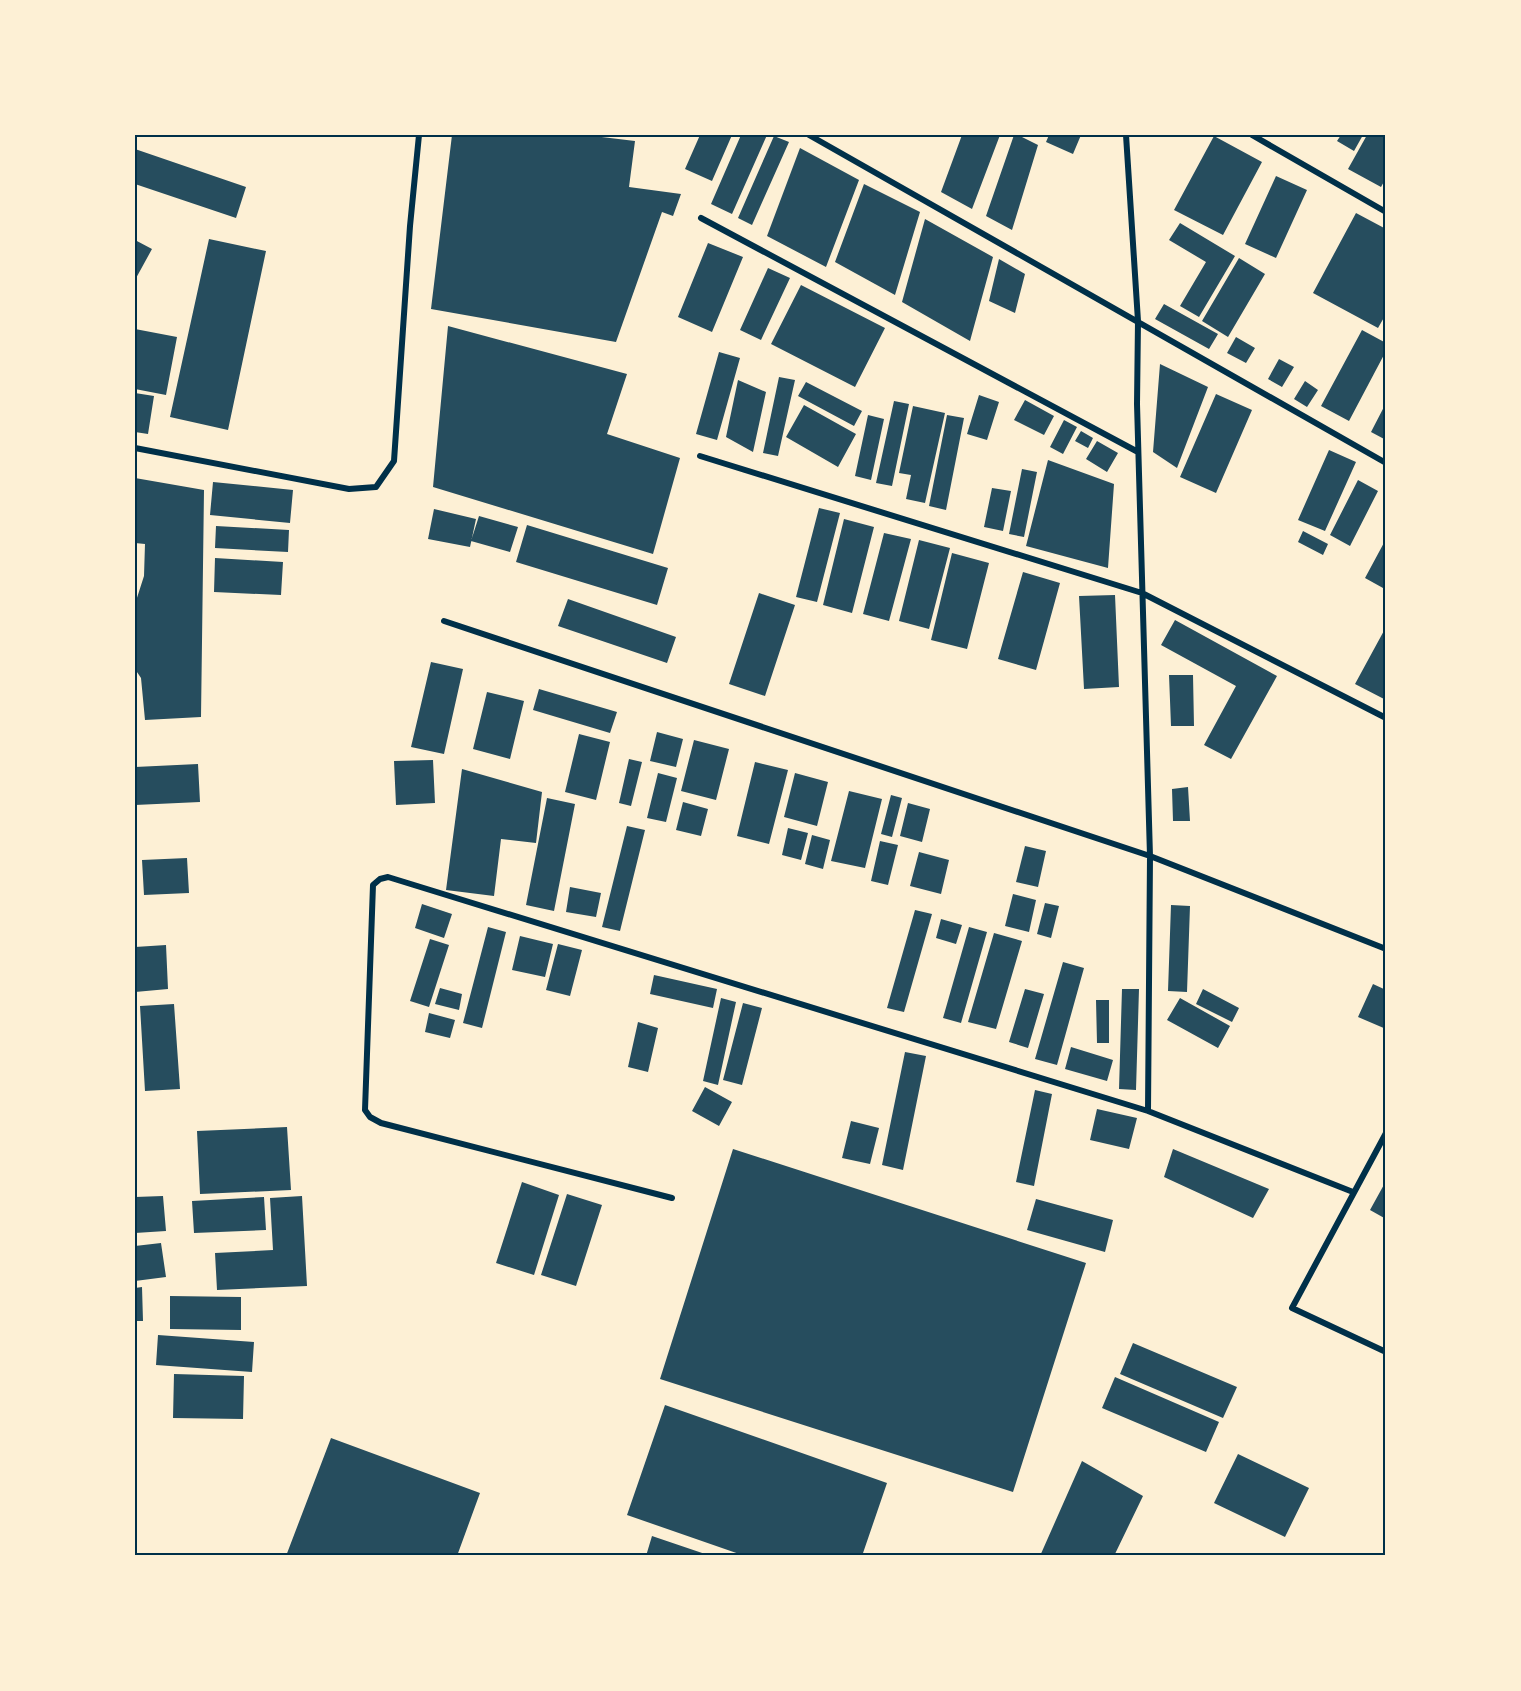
<svg xmlns="http://www.w3.org/2000/svg" width="1521" height="1691" viewBox="0 0 1521 1691" font-family="Ubuntu,sans-serif">
  <style>
    .building { fill: #264d5e }
    .lines { fill: none; stroke-linecap: round; stroke-linejoin: round }
    .minor { stroke: #003049; stroke-width: 6 }
    .neatline { fill: none; stroke: #003049; stroke-width: 2 }
  </style>
  <rect width="100%" height="100%" fill="#fdf0d5"/>
  <path class="building" d="M452 135H585L635 141 629 187 681 194 673 216 662 212 616 342 431 309Z
    M700 135H732L712 181 685 169Z
    M741 135H767L732 214 711 204Z
    M962 135H1000L972 209 941 192Z
    M1014 135H1018L1038 145 1012 230 986 216Z
    M1049 135H1081L1073 154 1046 142Z
    M1341 135H1363L1354 151 1337 141Z
    M1367 135H1386V178L1381 187 1348 169Z
    M774 136 789 142 752 225 738 218Z
    M1214 136 1262 162 1223 235 1174 210Z
    M800 148 859 180 826 267 767 236Z
    M135 149 246 187 236 218 135 184Z
    M1276 176 1307 190 1276 258 1245 244Z
    M864 184 920 212 895 295 835 262Z
    M1356 213 1386 229V314L1378 328 1313 293Z
    M925 219 993 257 970 341 902 302Z
    M1180 223 1235 256 1199 317 1180 306 1206 262 1169 240Z
    M209 239 266 251 228 430 170 417Z
    M135 240 152 249 135 280Z
    M708 243 743 257 712 332 678 317Z
    M1239 258 1265 274 1228 337 1202 321Z
    M999 259 1025 274 1015 313 989 301Z
    M768 268 790 278 761 340 740 330Z
    M801 285 885 328 855 387 771 344Z
    M1164 304 1218 334 1209 349 1155 319Z
    M448 326 627 374 607 434 680 458 653 554 433 487Z
    M135 329 177 337 166 395 135 389Z
    M1362 330 1386 343V351L1349 421 1321 406Z
    M1236 337 1255 348 1246 363 1227 353Z
    M719 352 740 358 717 440 696 434Z
    M1279 359 1294 367 1282 387 1268 379Z
    M1160 364 1208 387 1177 468 1153 452Z
    M779 377 795 380 778 456 763 453Z
    M738 380 766 392 753 452 726 437Z
    M1305 381 1318 390 1307 407 1294 399Z
    M806 382 862 411 854 426 798 396Z
    M135 393 154 396 148 434 135 432Z
    M1216 394 1252 410 1216 493 1180 477Z
    M979 395 999 402 987 440 967 434Z
    M1025 400 1054 416 1044 435 1014 420Z
    M894 401 909 404 892 486 876 483Z
    M1386 403V440L1371 432Z
    M804 405 856 434 838 467 786 437Z
    M913 406 945 413 925 503 906 499 911 475 899 473Z
    M868 415 884 419 871 480 855 476Z
    M947 415 964 418 946 510 929 506Z
    M1064 420 1077 427 1063 454 1050 447Z
    M1081 431 1093 438 1088 448 1075 441Z
    M1097 441 1118 453 1107 472 1086 459Z
    M1329 450 1356 462 1325 531 1298 520Z
    M1048 460 1114 484 1108 568 1026 546Z
    M1022 469 1037 472 1024 537 1009 534Z
    M135 478 204 490 201 717 145 720 141 678 135 669V604L144 576 145 544 135 543Z
    M1358 480 1378 491 1350 546 1330 535Z
    M213 482 293 490 290 523 210 515Z
    M992 488 1011 491 1003 531 984 527Z
    M819 508 840 513 817 602 796 597Z
    M434 509 476 519 470 547 428 539Z
    M479 516 518 527 510 552 471 541Z
    M844 519 874 527 852 613 823 605Z
    M527 525 668 568 657 605 516 562Z
    M216 526 289 530 288 552 215 548Z
    M1303 531 1328 544 1323 555 1298 542Z
    M884 533 911 539 889 621 863 614Z
    M1386 539V583L1383 588 1365 578Z
    M919 540 950 548 929 629 899 621Z
    M952 553 989 563 967 649 931 640Z
    M215 558 283 562 281 595 214 592Z
    M1023 572 1060 583 1036 670 998 659Z
    M759 593 795 605 765 696 729 684Z
    M1115 595 1119 687 1084 689 1079 596Z
    M568 599 676 637 667 663 558 626Z
    M1175 620 1277 676 1231 759 1204 745 1236 686 1161 645Z
    M1386 627V696L1384 699 1355 684Z
    M431 662 463 669 444 754 411 747Z
    M1169 675H1193L1194 726H1171Z
    M539 689 617 712 610 733 533 710Z
    M487 692 524 701 510 759 473 749Z
    M657 732 683 739 676 767 650 761Z
    M579 734 610 742 596 800 565 792Z
    M694 740 729 749 716 800 681 791Z
    M629 759 642 762 631 806 619 803Z
    M433 760 435 803 396 805 394 761Z
    M755 762 788 770 769 844 737 836Z
    M198 764 200 802 135 805V767Z
    M462 769 542 792 536 843 501 839 494 896 446 890Z
    M658 773 677 778 666 822 647 818Z
    M795 773 828 782 817 826 784 817Z
    M1188 787 1190 821H1173L1172 789Z
    M849 791 882 799 865 868 831 861Z
    M891 795 902 798 892 837 881 834Z
    M547 798 575 804 554 911 526 905Z
    M683 802 708 809 701 836 676 830Z
    M908 803 930 809 922 842 900 836Z
    M627 826 645 830 620 931 602 927Z
    M788 828 808 833 801 860 782 855Z
    M812 835 830 840 823 869 805 864Z
    M880 841 898 845 888 885 871 881Z
    M1025 846 1046 851 1038 887 1016 882Z
    M919 852 949 860 941 894 910 886Z
    M187 858 189 893 144 895 142 860Z
    M570 887 601 893 596 917 566 912Z
    M1013 894 1036 900 1029 932 1005 926Z
    M1045 903 1059 906 1051 938 1037 934Z
    M422 904 452 914 444 938 415 928Z
    M1171 905 1190 906 1187 992 1168 991Z
    M915 910 932 914 904 1012 887 1008Z
    M941 919 962 925 956 944 936 938Z
    M488 927 506 932 482 1028 463 1023Z
    M969 927 987 932 961 1023 943 1018Z
    M994 933 1022 941 996 1029 968 1022Z
    M520 936 553 944 545 977 512 970Z
    M430 939 449 945 429 1007 410 1001Z
    M558 944 582 950 570 996 546 990Z
    M166 945 168 989 135 992V947Z
    M1063 962 1084 968 1057 1065 1035 1059Z
    M654 975 717 989 713 1008 650 994Z
    M1373 984 1386 990V1029L1358 1017Z
    M440 988 462 994 459 1010 435 1004Z
    M1025 989 1044 994 1028 1048 1009 1042Z
    M1122 989H1139L1136 1090 1119 1089Z
    M1203 989 1239 1008 1232 1022 1196 1004Z
    M721 998 736 1002 718 1085 703 1081Z
    M1180 998 1230 1026 1218 1048 1167 1020Z
    M1096 1000H1109V1043H1097Z
    M743 1003 762 1008 742 1085 723 1080Z
    M174 1004 180 1089 145 1091 140 1006Z
    M429 1013 455 1020 450 1038 425 1032Z
    M638 1022 658 1028 648 1072 628 1067Z
    M1071 1047 1113 1060 1107 1081 1065 1069Z
    M905 1052 926 1056 903 1170 882 1165Z
    M705 1087 732 1102 719 1126 692 1111Z
    M1035 1090 1052 1094 1034 1186 1016 1182Z
    M1097 1109 1137 1118 1129 1149 1090 1140Z
    M851 1121 879 1128 870 1164 842 1158Z
    M287 1127 291 1190 200 1194 197 1131Z
    M733 1149 1086 1263 1013 1492 660 1379Z
    M1173 1149 1269 1189 1253 1218 1164 1177Z
    M1386 1181V1219L1370 1210Z
    M522 1182 559 1195 534 1275 496 1263Z
    M567 1194 602 1205 576 1286 541 1275Z
    M163 1196 166 1231 135 1233V1197Z
    M302 1196 307 1286 217 1290 215 1253 273 1250 270 1198Z
    M264 1197 266 1230 194 1233 192 1201Z
    M1036 1199 1113 1220 1105 1252 1027 1230Z
    M161 1243 166 1277 135 1281V1246Z
    M142 1287 143 1321H135V1288Z
    M170 1296 241 1297V1330L170 1329Z
    M158 1335 254 1342 252 1372 156 1365Z
    M1133 1343 1237 1387 1223 1418 1120 1374Z
    M174 1374 244 1376 243 1419 173 1418Z
    M1115 1377 1219 1422 1206 1452 1102 1408Z
    M665 1405 887 1483 862 1556H745L627 1515Z
    M331 1438 480 1493 457 1556H286Z
    M1238 1454 1309 1488 1285 1537 1214 1503Z
    M1082 1461 1143 1496 1114 1556H1040Z
    M652 1536 711 1556H646Z"/>
  <g class="lines">
    <path class="minor" d="M809 135 1386 463
      M1126 135 1138 321 1137 404 1150 856 1148 1111 1353 1192
      M1252 135 1386 212
      M701 218 1138 452
      M135 448 349 489 376 487 394 461 410 226 419 135
      M700 456 1142 593 1386 718
      M444 621 1150 856 1386 949
      M1386 1133 1292 1308 1386 1352
      M672 1198 381 1123 370 1117 365 1110 373 885 380 879 388 877 1148 1111"/>
  </g>
  <rect width="1521" height="1691" fill="none" stroke="#fdf0d5" stroke-width="273"/>
  <rect x="136" y="136" width="1248" height="1418" class="neatline"/>
</svg>
